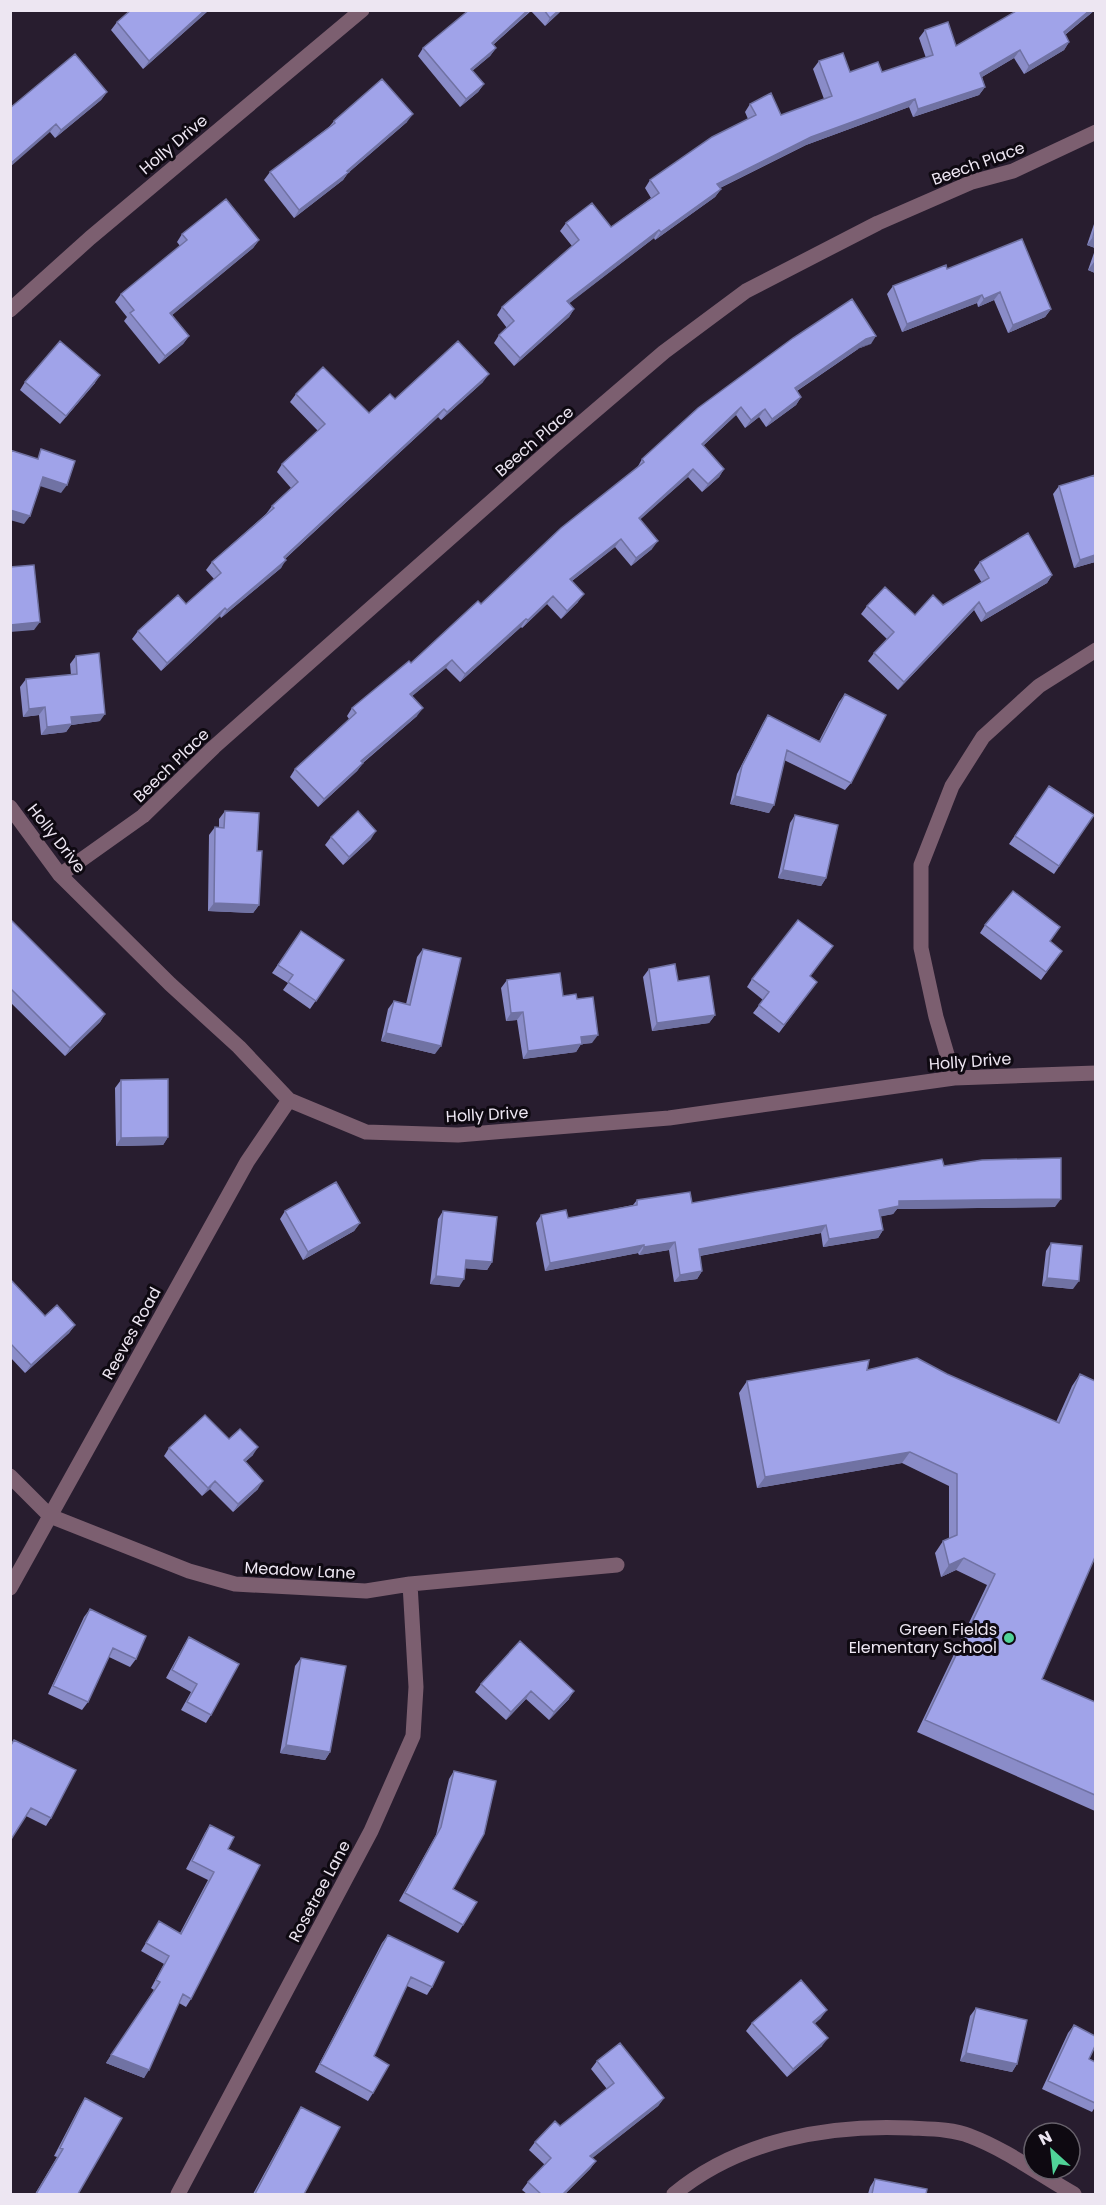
<svg xmlns="http://www.w3.org/2000/svg" width="1106" height="2205" viewBox="0 0 1106 2205" font-family="Poppins,sans-serif">
  <style>
    .lines { fill: none; stroke-linecap: round; stroke-linejoin: round }
    .street { stroke: #7c5f70; stroke-width: 15 }
    .wall { fill: #8a8cc8 }
    .shaded-wall { fill: #7072a3 }
    .building { fill: #a0a3e9; stroke: #7072a3; stroke-width: 1.5 }
    .poi-dot { fill: #50d398; stroke: #0e0911; stroke-width: 2 }
    .labels { text-anchor: middle; stroke-width: 6; stroke-linejoin: round; paint-order: stroke }
    .street-label { font-size: 16px; fill: #ede6f2; stroke: #0e0911 }
    .poi-label { font-size: 16px; fill: #ede6f2; stroke: #0e0911; text-anchor: end }
  </style>
  <rect width="100%" height="100%" fill="#281d2f"/>
  <g class="lines">
    <path class="street" d="M10 310 90 238 362 10
      M10 807 60 875 170 984 239 1047 289 1100 366 1132 458 1135 669 1118 954 1078 1096 1073
      M60 875 143 816 214 747 553 447 664 352 746 291 878 223 972 182 1013 171 1096 132
      M954 1078 936 1017 921 948V865L952 786 983 737 1039 686 1096 650
      M10 1476 50 1516 189 1571 235 1584 366 1591 410 1584 617 1565
      M10 1588 247 1162 289 1100
      M178 2194 371 1831 413 1736 416 1687 410 1584
      M674 2194C739 2140 829 2124 911 2128 930 2129 953 2129 970 2136 1007 2150 1040 2175 1074 2194"/>
  </g>
  <path class="wall" d="M209 10 143 69 111 30 117 22Z
    M469 10H562L545 26 531 11 493 45 496 48 490 56 472 71 484 84 478 92 460 107 418 56 423 48Z
    M1095 10 1065 35 1069 42 1064 50 1024 74 1014 58 982 77 985 87 979 95 913 117 909 107 806 145 720 188 721 189 715 197 655 240 654 238 569 303 574 309 569 317 514 366 494 343 499 335 507 328 497 315 502 307 572 246 560 231 566 223 611 227 651 198 645 188 650 180 748 119 745 112 750 104 781 115 824 99 813 69 819 61 850 72H882L926 58 919 38 925 30 956 46Z
    M107 92 101 100 55 138 50 132 10 108Z
    M334 121 407 122 348 173 343 180 294 218 264 180 270 172 329 127Z
    M1095 221V248L1087 245Z
    M182 234 259 240 253 248 172 315 189 336 183 344 159 364 124 321 127 317 115 302 121 294 180 246 177 242Z
    M1095 250V273L1088 270Z
    M947 269 1051 309 1045 317 1008 333 994 300 978 307 977 303 902 332 887 294 893 286Z
    M871 344 861 347 797 391 801 397 796 405 766 427 759 417 745 428 736 415 703 446 724 469 719 477 702 492 688 477 640 519 652 549 631 566 615 547 572 581 578 602 561 619 547 604 522 628 521 627 460 682 446 668 412 696 417 716 363 763 357 771 318 807 290 777 295 769 349 719 347 716 352 708 411 663 481 604 637 468 642 459 698 408Z
    M25 382 95 383 60 424 20 390Z
    M483 382 441 420 438 417 285 559 281 568 221 618 220 616 161 671 132 639 138 631 186 604 214 579 206 570 212 562 266 514 272 506 291 488 277 472 282 464 318 431 290 402 296 394 369 413 395 399Z
    M1059 486 1095 562 1074 568 1053 494Z
    M980 562 1052 575 1047 583 981 622 974 610 898 690 868 661 874 653 887 639 861 614 867 606 915 615 943 605 982 583 974 570Z
    M76 656 100 721 71 725 66 732 41 735 39 715 23 717 20 687 26 679 71 675 70 664Z
    M845 694 851 783 845 790 784 760 769 813 730 804 737 774 763 723 768 715 819 741 839 702Z
    M1049 786 1094 815 1054 874 1009 844Z
    M225 811 257 851 259 905 253 913 208 911 209 835 215 827H219V819Z
    M795 815 826 878 821 886 778 878 790 823Z
    M331 837 371 839 343 865 325 845Z
    M10 919 105 1014 100 1022 65 1056 10 1002Z
    M985 925 1050 941 1062 951 1041 980 980 933Z
    M301 931 344 960 310 1009 283 990 288 983 272 973Z
    M423 949 435 1054 381 1041 388 1009 394 1001 406 1004 417 957Z
    M649 969 678 981 715 1015 709 1023 652 1031 643 977Z
    M810 977 811 990 779 1033 753 1013 763 1000 747 987 752 979Z
    M507 980 577 999 592 1043 581 1044 576 1052 523 1059 517 1020 506 1021 501 988Z
    M121 1080 168 1137 163 1145 116 1146 115 1088Z
    M944 1166 1055 1207 897 1209 893 1214 881 1216 883 1230 878 1238 823 1247 821 1233 700 1256 702 1271 697 1279 674 1282 669 1250 639 1255 638 1253 545 1271 536 1223 541 1215 568 1218 633 1205 637 1200 692 1203Z
    M285 1211 360 1223 354 1231 303 1260 280 1219Z
    M443 1211 492 1262 487 1270 465 1268 459 1287 430 1284 438 1219Z
    M1051 1243 1073 1289 1042 1286 1046 1251Z
    M10 1279 45 1316 75 1325 69 1333 25 1373 10 1357Z
    M867 1370 947 1374 1056 1422 1072 1386 1080 1374 1042 1679 1095 1702V1811L917 1732 987 1585 956 1570 941 1577 935 1553 943 1541 949 1539V1486L902 1463 757 1488 739 1393 747 1381Z
    M229 1439 253 1455 245 1462 258 1489 233 1512 210 1489 202 1496 164 1456 169 1448Z
    M90 1609 136 1659 130 1667 109 1657 88 1702 82 1710 48 1694 84 1617Z
    M189 1637 211 1715 206 1723 181 1710 191 1692 166 1678 184 1645Z
    M520 1641 569 1699 549 1720 526 1699 506 1720 475 1692 481 1684Z
    M301 1658 330 1752 325 1760 280 1753 295 1666Z
    M14 1740 51 1818 46 1826 26 1816 10 1841V1745Z
    M454 1771 453 1889 463 1925 458 1933 399 1901 436 1835 449 1779Z
    M210 1825 228 1849 191 1999 186 2007 179 2003 144 2078 106 2063 154 1990 151 1988 164 1964 141 1951 159 1921 180 1933 208 1880 186 1869 205 1833Z
    M388 1935 432 1987 427 1995 407 1986 374 2056 373 2093 368 2101 315 2072 382 1943Z
    M976 2008 1017 2064 1012 2072 960 2061 970 2016Z
    M821 2018 815 2023 822 2046 787 2077 746 2031 752 2023Z
    M1074 2025 1089 2059 1095 2062V2107L1092 2112 1042 2089 1068 2033Z
    M597 2061 664 2098 658 2106 592 2158 596 2161 590 2169 565 2194H527L522 2190 528 2182 545 2165 529 2150 535 2142 560 2126 607 2089 591 2069Z
    M85 2098 78 2194H35L57 2157 54 2156 80 2106Z
    M301 2107 304 2194H253L296 2115Z
    M875 2179 926 2194H868L870 2187Z"/>
  <path class="shaded-wall" d="M205 10H209L143 69 149 61Z
    M528 10H531L486 51 492 43Z
    M559 10H562L545 26 550 18Z
    M1090 10H1095L1058 40 1064 32Z
    M1069 42 1064 50 1024 74 1029 66Z
    M496 48 490 56 465 77 471 69Z
    M1020 50 1014 58 975 81 980 73Z
    M484 84 478 92 460 107 466 99Z
    M985 87 979 95 913 117 918 109Z
    M107 92 101 100 55 138 61 130Z
    M915 99 909 107 806 145 712 192 717 184 811 137Z
    M413 114 407 122 348 173 343 180 294 218 299 210 347 171Z
    M56 124 50 132 10 167V164Z
    M721 189 715 197 655 240 661 232Z
    M659 230 654 238 562 309 567 301Z
    M1093 237 1095 238V248L1087 245Z
    M259 240 253 248 165 321 170 313Z
    M1094 262 1095 263V273L1088 270Z
    M1000 292 994 300 978 307 984 299Z
    M982 295 977 303 902 332 907 324Z
    M574 309 569 317 514 366 520 358Z
    M1051 309 1045 317 1008 333 1013 325Z
    M189 336 183 344 159 364 165 356Z
    M876 336 871 344 861 347 789 396 795 388 866 339Z
    M489 374 483 382 441 420 447 412Z
    M100 375 95 383 60 424 66 416Z
    M801 397 796 405 766 427 772 419Z
    M741 407 736 415 696 452 702 444Z
    M444 409 438 417 278 565 284 557Z
    M765 409 759 417 745 428 751 420Z
    M693 469 688 477 633 526 639 518Z
    M724 469 719 477 702 492 708 484Z
    M43 477 67 485 61 493 37 485Z
    M10 510 30 516 24 524 10 520Z
    M621 539 615 547 564 587 570 579Z
    M658 541 652 549 631 566 636 558Z
    M1095 555V562L1074 568 1080 560Z
    M286 560 281 568 221 618 227 610Z
    M1052 575 1047 583 981 622 986 614Z
    M584 594 578 602 561 619 567 611Z
    M553 596 547 604 522 628 528 620Z
    M979 602 974 610 898 690 904 682Z
    M225 608 220 616 161 671 167 663Z
    M526 619 521 627 460 682 465 674Z
    M40 622 34 630 10 632V625Z
    M452 660 446 668 405 702 410 694Z
    M45 707 39 715 23 717 29 709Z
    M423 708 417 716 355 769 361 761Z
    M105 714 100 721 71 725 66 732 41 735 47 727 71 717Z
    M363 763 357 771 318 807 324 799Z
    M735 796 774 805 769 813 730 804Z
    M376 831 371 839 343 865 349 857Z
    M783 870 826 878 821 886 778 878Z
    M214 903 259 905 253 913 208 911Z
    M523 1012 517 1020 506 1021 511 1013Z
    M105 1014 100 1022 65 1056 70 1048Z
    M715 1015 709 1023 652 1031 657 1023Z
    M386 1033 441 1046 435 1054 381 1041Z
    M598 1035 592 1043 581 1044 576 1052 523 1059 528 1051 581 1037Z
    M168 1137 163 1145 116 1146 121 1138Z
    M1061 1199 1055 1207 897 1209 893 1214 874 1218 879 1210 899 1201Z
    M360 1223 354 1231 303 1260 308 1252Z
    M826 1225 821 1233 693 1257 699 1249Z
    M883 1230 878 1238 823 1247 829 1239Z
    M675 1242 669 1250 639 1255 644 1247Z
    M644 1245 638 1253 545 1271 550 1263Z
    M466 1260 492 1262 487 1270 461 1268Z
    M702 1271 697 1279 674 1282 680 1275Z
    M436 1276 464 1279 459 1287 430 1284Z
    M1047 1278 1079 1281 1073 1289 1042 1286Z
    M75 1325 69 1333 25 1373 31 1365Z
    M258 1447 253 1455 238 1468 244 1460Z
    M910 1452 902 1463 757 1488 765 1477Z
    M215 1481 210 1489 202 1496 208 1488Z
    M263 1481 258 1489 233 1512 238 1504Z
    M964 1558 956 1570 941 1577 949 1565Z
    M531 1691 526 1699 506 1720 511 1712Z
    M574 1691 569 1699 549 1720 554 1712Z
    M286 1745 330 1752 325 1760 280 1753Z
    M827 2010 821 2018 808 2030 813 2022Z
    M828 2038 822 2046 787 2077 793 2069Z
    M966 2053 1017 2064 1012 2072 960 2061Z
    M111 2055 149 2070 144 2078 106 2063Z
    M664 2098 658 2106 585 2164 590 2156Z
    M596 2161 590 2169 565 2194H563Z"/>
  <path class="building" d="M131 10H205L149 61 117 22Z
    M469 10H528L492 43 496 48 471 69 484 84 466 99 423 48Z
    M544 10H559L550 18Z
    M1018 10H1090L1064 32 1069 42 1029 66 1020 50 980 73 985 87 918 109 915 99 811 137 717 184 721 189 661 232 659 230 567 301 574 309 520 358 499 335 514 321 502 307 579 240 566 223 592 203 611 227 659 193 650 180 712 137 756 115 750 104 771 93 781 115 832 96 819 61 843 53 850 72 878 62 882 72 933 55 925 30 948 22 956 46Z
    M75 54 107 92 61 130 56 124 10 164V108Z
    M382 79 413 114 347 171 349 172 299 210 270 172 335 123 334 121Z
    M226 199 259 240 170 313 189 336 165 356 130 313 134 310 121 294 187 240 182 234Z
    M1095 229V238L1093 237Z
    M1022 239 1051 309 1013 325 1000 292 984 299 982 295 907 324 893 286 946 265 947 269Z
    M852 299 876 336 866 339 795 388 801 397 772 419 765 409 751 420 741 407 702 444 724 469 708 484 693 469 639 518 658 541 636 558 621 539 570 579 584 594 567 611 553 596 528 620 526 619 465 674 452 660 410 694 423 708 361 761 363 763 324 799 295 769 356 713 352 708 409 661 411 663 478 601 481 604 561 528 644 462 642 459 698 408 793 338Z
    M60 341 100 375 66 416 25 382Z
    M458 341 489 374 447 412 444 409 284 557 286 560 227 610 225 608 167 663 138 631 178 595 186 604 221 573 212 562 274 508 272 506 298 482 282 464 325 424 296 394 323 367 369 413 390 394 395 399Z
    M41 449 75 461 67 485 43 477 30 516 10 510V450L38 459Z
    M1095 475V555L1080 560 1059 486Z
    M1028 533 1052 575 986 614 979 602 904 682 874 653 894 632 867 606 885 587 915 615 933 595 943 605 989 578 980 562Z
    M34 565 40 622 10 625V567Z
    M99 653 105 714 71 717 72 724 47 727 45 707 29 709 26 679 77 674 76 656Z
    M845 694 886 715 851 783 787 750 774 805 735 796 742 766 768 715 820 742Z
    M1049 786 1094 815 1059 866 1015 836Z
    M225 811 259 813 257 851H262L259 905 214 903 215 827 224 828Z
    M358 811 376 831 349 857 331 837Z
    M795 815 838 825 826 878 783 870Z
    M1013 891 1060 927 1050 941 1062 951 1046 972 985 925Z
    M10 919 105 1014 70 1048 10 988Z
    M798 920 833 946 810 976 817 982 784 1025 759 1005 769 992 752 979Z
    M301 931 344 960 316 1001 288 982 293 975 278 965Z
    M423 949 461 958 441 1046 386 1033 394 1001 410 1005Z
    M675 964 678 981 709 976 715 1015 657 1023 649 969Z
    M560 973 563 996 576 994 577 999 593 997 598 1035 581 1037 582 1044 528 1051 523 1012 511 1013 507 980Z
    M168 1079V1137L121 1138V1080Z
    M1061 1158V1199L899 1201V1206L879 1210 883 1230 829 1239 826 1225 699 1249 702 1271 680 1275 675 1242 644 1247V1245L550 1263 541 1215 566 1210 568 1218 637 1205V1200L690 1192 692 1203 942 1159 944 1166 982 1160Z
    M336 1182 360 1223 308 1252 285 1211Z
    M443 1211 497 1217 492 1262 466 1260 464 1279 436 1276Z
    M1051 1243 1082 1246 1079 1281 1047 1278Z
    M10 1279 45 1316 57 1305 75 1325 31 1365 10 1343Z
    M917 1358 947 1374 1059 1423 1080 1374 1095 1381V1557L1042 1679 1095 1702V1795L925 1720 995 1574 964 1558 949 1565 943 1541 957 1535V1474L910 1452 765 1477 747 1381 869 1360 867 1370Z
    M205 1415 229 1439 240 1429 258 1447 244 1460 263 1481 238 1504 215 1481 208 1488 169 1448Z
    M90 1609 146 1636 136 1659 113 1648 88 1702 53 1686Z
    M189 1637 239 1664 211 1715 187 1702 197 1684 172 1670Z
    M520 1641 574 1691 554 1712 531 1691 511 1712 481 1684Z
    M301 1658 346 1666 330 1752 286 1745Z
    M14 1740 76 1770 51 1818 31 1808 10 1841V1747Z
    M454 1771 496 1781 484 1834 453 1889 477 1902 463 1925 405 1893 441 1827Z
    M210 1825 234 1837 228 1849 260 1865 191 1999 183 1994 149 2070 111 2055 160 1982 156 1980 169 1956 146 1943 159 1921 181 1934 214 1872 192 1861Z
    M388 1935 444 1962 432 1987 411 1977 374 2056 389 2065 373 2093 320 2064Z
    M801 1980 827 2010 813 2022 828 2038 793 2069 752 2023Z
    M976 2008 1027 2020 1017 2064 966 2053Z
    M1074 2025 1095 2036V2046L1089 2059 1095 2062V2103L1048 2081Z
    M620 2043 664 2098 590 2156 596 2161 563 2194H541L528 2182 551 2158 535 2142 555 2121 560 2126 614 2083 597 2061Z
    M85 2098 122 2118 78 2194H36L63 2149 60 2148Z
    M301 2107 340 2127 304 2194H255Z
    M875 2179 927 2189 926 2194H872Z"/>
  <circle class="poi-dot" cx="1009" cy="1638" r="6"/>
  <g class="labels">
    <g class="street-label">
      <text transform="translate(173 144) rotate(-40)" y="6">Holly Drive</text>
      <text transform="translate(978 163) rotate(-20)" y="6">Beech Place</text>
      <text transform="translate(534 441) rotate(-41)" y="6">Beech Place</text>
      <text transform="translate(171 765) rotate(-44)" y="6">Beech Place</text>
      <text transform="translate(57 838) rotate(52)" y="6">Holly Drive</text>
      <text transform="translate(970 1061) rotate(-4)" y="6">Holly Drive</text>
      <text transform="translate(487 1114) rotate(-3)" y="6">Holly Drive</text>
      <text transform="translate(131 1333) rotate(-61)" y="6">Reeves Road</text>
      <text transform="translate(300 1570) rotate(3)" y="6">Meadow Lane</text>
      <text transform="translate(319 1891) rotate(-62)" y="6">Rosetree Lane</text>
    </g>
    <g class="poi-label">
      <text x="997" y="1635">Green Fields<tspan x="997" dy="18">Elementary School</tspan></text>
    </g>
  </g>
  <rect width="1106" height="2205" fill="none" stroke="#ede6f2" stroke-width="24"/>
  <g transform="translate(1052 2151) rotate(333)"><circle r="28" fill="#0e0911" stroke="#67616b" stroke-width="1.5"/>
  <path d="M0-4.5L10 22L0 15L-10 22Z" fill="#50d398"/>
  <text y="-9" font-size="16" font-weight="bold" text-anchor="middle" fill="#ede6f2">N</text>
  </g>
</svg>
